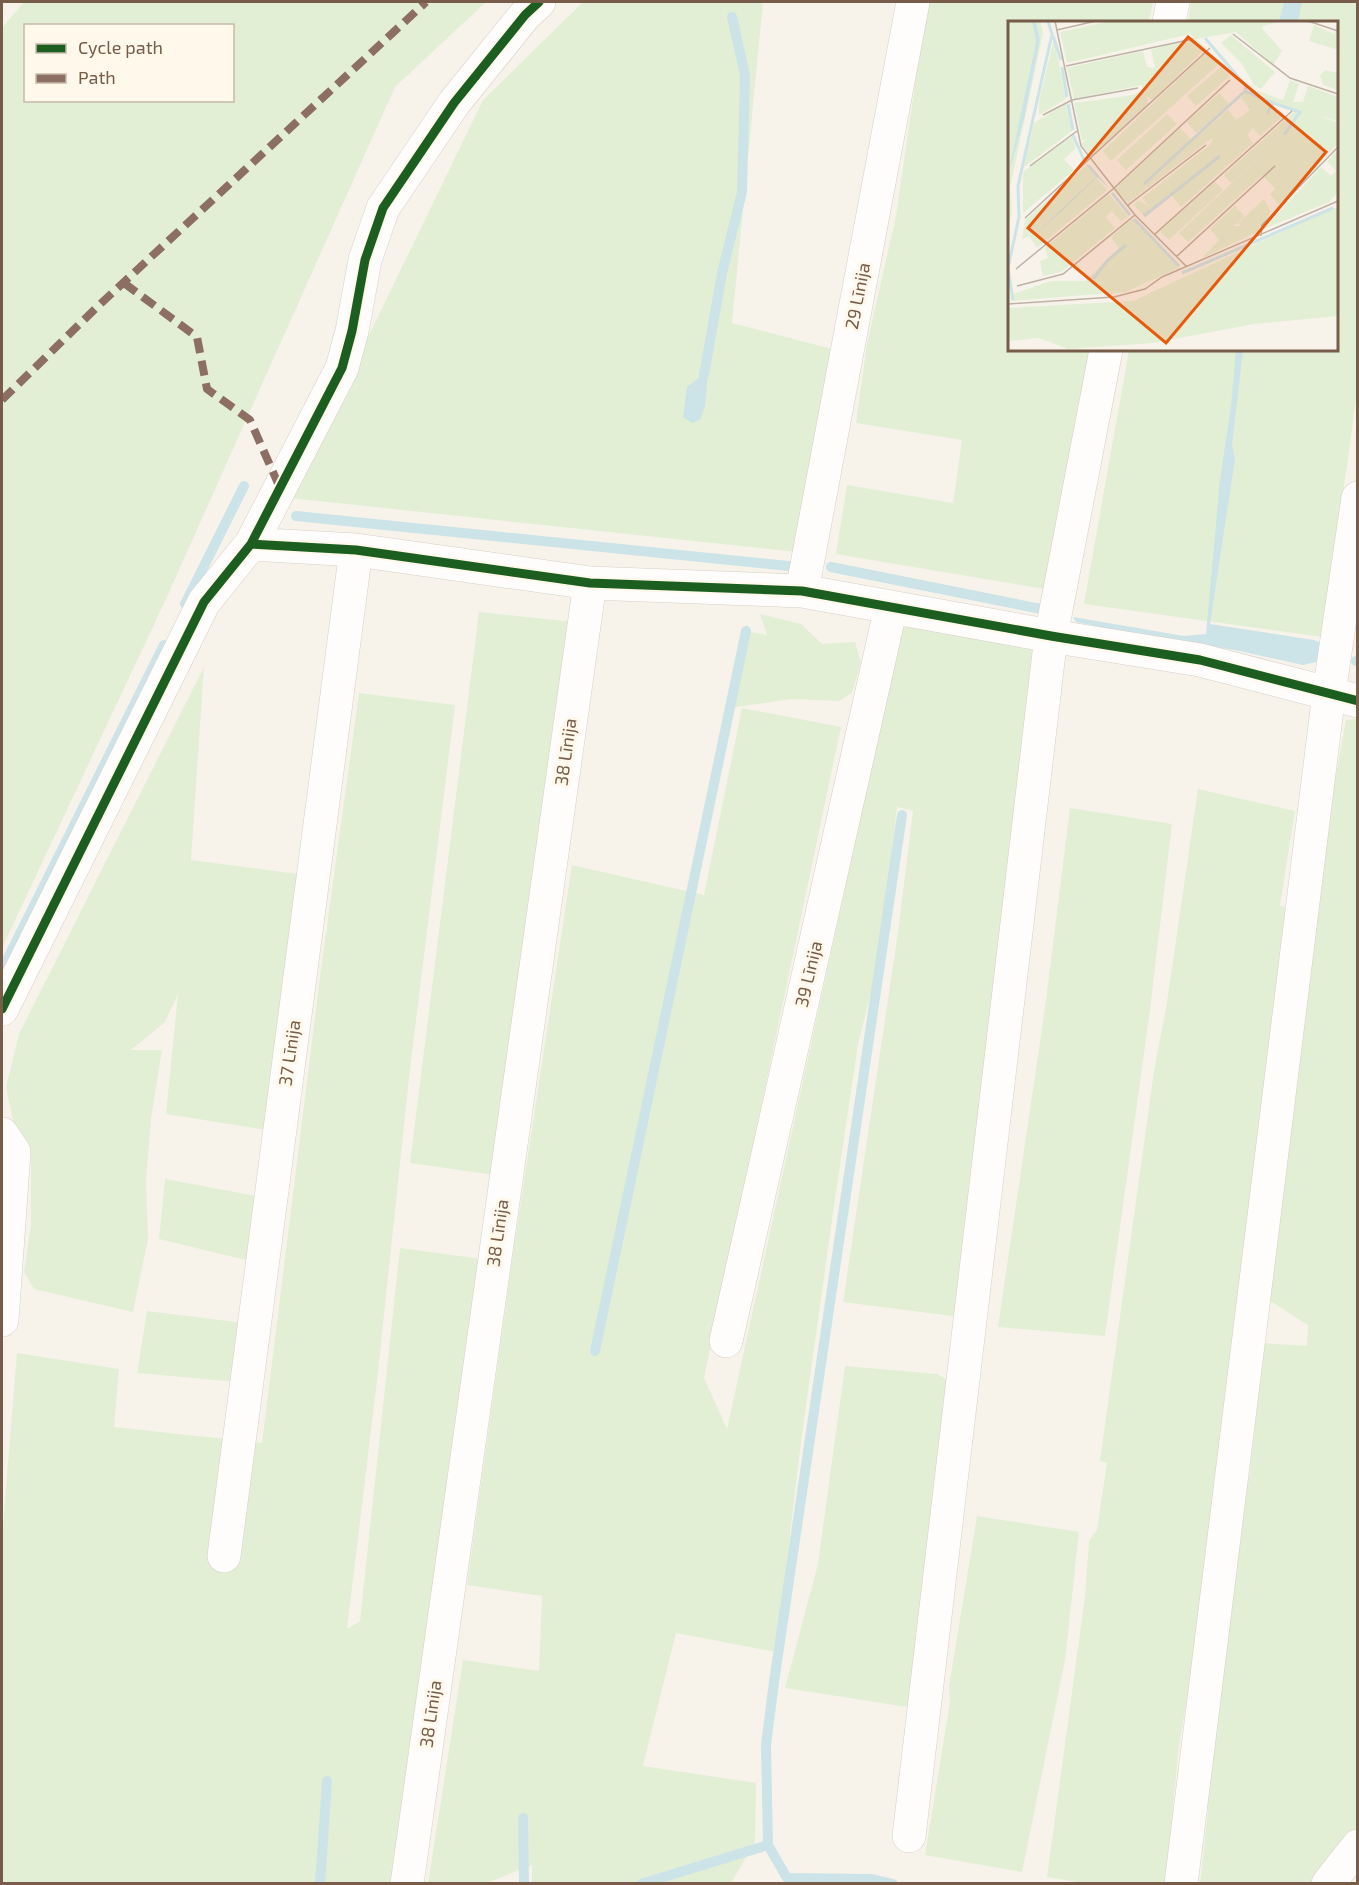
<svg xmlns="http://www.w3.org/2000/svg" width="1359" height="1885" viewBox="0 0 1359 1885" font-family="'Exo 2',sans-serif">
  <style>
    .green { fill: #e2efd5; fill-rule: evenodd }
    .water { fill: #cce4e8 }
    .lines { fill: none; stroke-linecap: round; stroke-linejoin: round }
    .stream { stroke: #cce4e8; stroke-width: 10 }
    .minor-casing { stroke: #d6cfc7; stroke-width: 34 }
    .minor { stroke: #fefdfc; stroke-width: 33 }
    .quiet { stroke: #8d6e63; stroke-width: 8; stroke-dasharray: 15 8; stroke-linecap: butt }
    .cycleway-casing { stroke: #fff8eb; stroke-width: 13 }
    .cycleway { stroke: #1b5e20; stroke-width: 9 }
    .labels { text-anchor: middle; stroke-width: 6; stroke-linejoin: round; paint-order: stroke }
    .street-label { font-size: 18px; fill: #765c49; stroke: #fff8eb }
    .inset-river { fill: none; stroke: #cce4e8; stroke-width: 3 }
    .inset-road { fill: none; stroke: #bfb2a5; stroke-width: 1.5 }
    .view { fill: #e8590c; fill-opacity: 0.15; stroke: #e8590c; stroke-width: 3 }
    .inset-edge { fill: none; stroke: #765c49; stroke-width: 3 }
  </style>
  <rect width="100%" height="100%" fill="#f7f3eb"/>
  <path class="green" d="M24 2H486L395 87 166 599 2 948V28ZM26 26H232V100H26Z
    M583 2H763L732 323 836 350 798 552 290 498 483 100Z
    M927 2H1153L1149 22H1010V350H1092L1050 590 836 554 847 485 953 503 962 440 856 423 867 344 896 216Z
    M1191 2H1357V393L1323 637 1084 604 1129 350H1336V22H1188Z
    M479 612 574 622 494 1175 410 1163Z
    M760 614 801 624 822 644 855 642 861 662 852 693 839 701 791 699 730 708 746 631 767 635Z
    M914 625 1043 650 960 1317 843 1302 898 932 913 811 897 807 879 961 858 1044 833 1213 801 1442 776 1652 676 1633 643 1766 756 1783 755 1842 731 1883H532V1865L487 1883 428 1884 463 1660 539 1671 542 1596 467 1585 512 1261 572 865 704 895 742 708 841 727 704 1378 727 1429 902 628Z
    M204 667 191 860 298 874 267 1130 166 1114 178 994 165 1022 131 1050H162L151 1118 146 1179 148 1239 133 1312 34 1289 24 1271 31 1225V1155L15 1130 6 1087 19 1034Z
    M359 693 455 705 410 1069 377 1381 347 1629 360 1621 400 1248 482 1259 391 1883 2 1884V1538L17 1353 119 1369 114 1427 262 1443 320 977Z
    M1357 719V1853L1337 1883 1200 1884 1208 1810 1203 1798 1242 1479H1249L1264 1343 1307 1346 1308 1325 1264 1297 1312 906 1346 720Z
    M1198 789 1295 811 1280 905 1291 910 1275 1005 1237 1299 1201 1618 1179 1745 1173 1807 1182 1823 1175 1883H1083L1047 1877 1085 1596 1089 1541 1097 1530 1107 1463 1100 1461 1154 1071 1167 1002Z
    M1070 808 1172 824 1150 1010 1105 1336 998 1327 1045 1008Z
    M165 1179 261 1197 250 1261 159 1239Z
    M147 1311 244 1323 238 1382 137 1373Z
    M845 1366 937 1374 955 1384 907 1707 785 1688 818 1564Z
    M977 1516 1079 1532 1065 1660 1022 1872 925 1855 950 1702 949 1686Z"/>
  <path class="water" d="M1284 2H1302L1298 22H1279Z
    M1236 350H1243L1232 445 1235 459 1210 624 1314 640 1327 645 1321 658 1316 662 1303 665 1235 650 1153 638 1076 622 1073 617 1184 636 1206 634 1220 479 1231 406Z
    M708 371 705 406 700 420 692 423 683 417 687 387Z"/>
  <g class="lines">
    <path class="stream" d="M704 375 722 273 742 192 745 75 732 17
      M296 516 798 567
      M831 567 1046 610
      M185 604 244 486
      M1356 661H1358
      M2 970 164 645
      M595 1351 746 631
      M523 1818 524 1884
      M320 1884 327 1781
      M641 1884 768 1845
      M893 1884 872 1879 787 1878 768 1845 766 1745 774 1682 902 815"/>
    <defs>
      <path id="minor" d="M1169 22 1173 2
        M251 544 356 550 590 583 802 591 1051 636 1200 660 1358 701
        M802 591 913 2
        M2 1009 204 602 251 544 342 368 352 331 365 260 383 208 454 103 525 15 539 2
        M2 1134 14 1152 2 1320
        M726 1341 891 607
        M224 1556 356 550
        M909 1836 1051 636 1106 350
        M407 1884 590 583
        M1181 1884 1329 693 1358 498
        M1328 1884 1358 1846"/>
    </defs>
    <use href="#minor" class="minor-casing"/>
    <use href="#minor" class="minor"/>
    <path class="quiet" d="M124 283 197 337 207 389 250 420 280 488
      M2 400 96 308 426 2"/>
    <defs>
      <path id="cycleway" d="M251 544 356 550 590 583 802 591 1051 636 1200 660 1358 701
        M2 1009 204 602 251 544 342 368 352 331 365 260 383 208 454 103 525 15 539 2"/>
    </defs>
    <use href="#cycleway" class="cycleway-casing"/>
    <use href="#cycleway" class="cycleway"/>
  </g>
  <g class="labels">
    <g class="street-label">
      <text transform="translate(858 296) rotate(-79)" y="6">29 Līnija</text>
      <text transform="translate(566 752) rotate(-82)" y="6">38 Līnija</text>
      <text transform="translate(809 974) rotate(-77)" y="6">39 Līnija</text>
      <text transform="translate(290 1053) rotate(-82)" y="6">37 Līnija</text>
      <text transform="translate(498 1233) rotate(-82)" y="6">38 Līnija</text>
      <text transform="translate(431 1714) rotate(-82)" y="6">38 Līnija</text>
    </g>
  </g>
  <g transform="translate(1008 21)">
    <rect width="330" height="330" fill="#f7f3eb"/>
    <path d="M0 0H32L35 12 2 167 4 191 0 209ZM103 0H273L253 6 274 30 265 44 228 11 188 18 198 27 144 79 139 75 140 83 83 135 73 123 79 118 74 120 66 82 125 74 135 70 134 64 66 78 59 47 135 30 139 46 147 47 143 29 186 16 182 13 59 42 52 11ZM306 4 326 13 330 4V29L301 20ZM223 14 267 51 253 68 246 64 234 43 213 22ZM46 17 58 78 31 94V81ZM200 30 211 43 103 140 95 130ZM213 46 222 55 188 85 179 75ZM317 49 330 52V69L315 64 312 55ZM282 59 291 63 285 81H295L300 65 330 76V100L312 95 330 102V123L271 184 262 173 267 168 254 154 180 221 171 212 260 128 223 162 216 154 286 91 267 83 263 88 277 93 252 115 245 107 239 114 245 122 173 186 162 172 136 195 126 184 130 179 141 186 134 177 203 123 205 116 120 182 107 168 172 107 183 119 135 164 220 89 228 99 242 89 233 77 238 71 245 68 275 79ZM211 72 222 84 188 112 179 101ZM58 83 64 110 15 147 26 102ZM159 93 169 103 118 149 109 139ZM64 115 68 127 56 138 66 149 15 192V151ZM330 129V171L321 181 256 208 313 146 323 155 328 150 319 140ZM78 145 99 169 29 227 21 215 14 218 17 199ZM207 161 215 169 161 219 152 210ZM101 173 120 195 113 201 104 190 98 196 107 207 53 251 35 255 32 240 40 237 37 227ZM256 178 263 191 249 211 194 237 211 219 202 208 227 185 236 195 226 205H233L230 202ZM325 187H330V295L246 303 145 322 60 328 31 317 0 320V287L125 280ZM124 198 171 247 117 271 3 280 2 274 43 260H77L111 227 103 216Z" fill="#e2efd5"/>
    <path d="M24 0 28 1 32 19 16 98 0 154 28 21ZM78 144H82L102 168 89 156 57 187 23 217 88 156Z" fill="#cce4e8"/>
    <path class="inset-river" d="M45 15 53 39M54 46 59 76M237 70 265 82 259 93M265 82 292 91 276 114M60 83 65 109M65 114 76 139M136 163 237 70 238 65 197 17M104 172 122 194M136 195 212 135M126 198 171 245M174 252 325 187M85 258 99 240 118 224M5 279 0 247 11 196 10 165 44 13 40 0"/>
    <path class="inset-road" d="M47 0 73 125 127 194 179 246M300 0 330 10M49 9 88 0M225 13 282 57 330 73M58 45 185 18M35 94 64 79 130 67M22 145 69 110M119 185 198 124M17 197 202 27M147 213 284 90M253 215 254 204 330 126M168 236 267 145M8 248 105 168 222 59M9 265 55 253 127 194M0 283 106 276 137 268 154 256 330 180"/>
    <path class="view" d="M180 16 318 131 158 322 20 207Z"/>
    <rect width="330" height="330" class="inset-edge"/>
  </g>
  <rect width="1359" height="1885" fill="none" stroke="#765c49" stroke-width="6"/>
  <rect x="24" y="24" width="210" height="78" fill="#fff8eb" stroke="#c8baaa" stroke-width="1.5"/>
  <rect x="36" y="44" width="30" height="9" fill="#1b5e20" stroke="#c8baaa" stroke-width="1.5"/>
  <text x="78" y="54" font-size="18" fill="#765c49">Cycle path</text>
  <rect x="36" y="74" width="30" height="9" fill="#8d6e63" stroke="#c8baaa" stroke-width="1.5"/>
  <text x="78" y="84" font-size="18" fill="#765c49">Path</text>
</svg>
